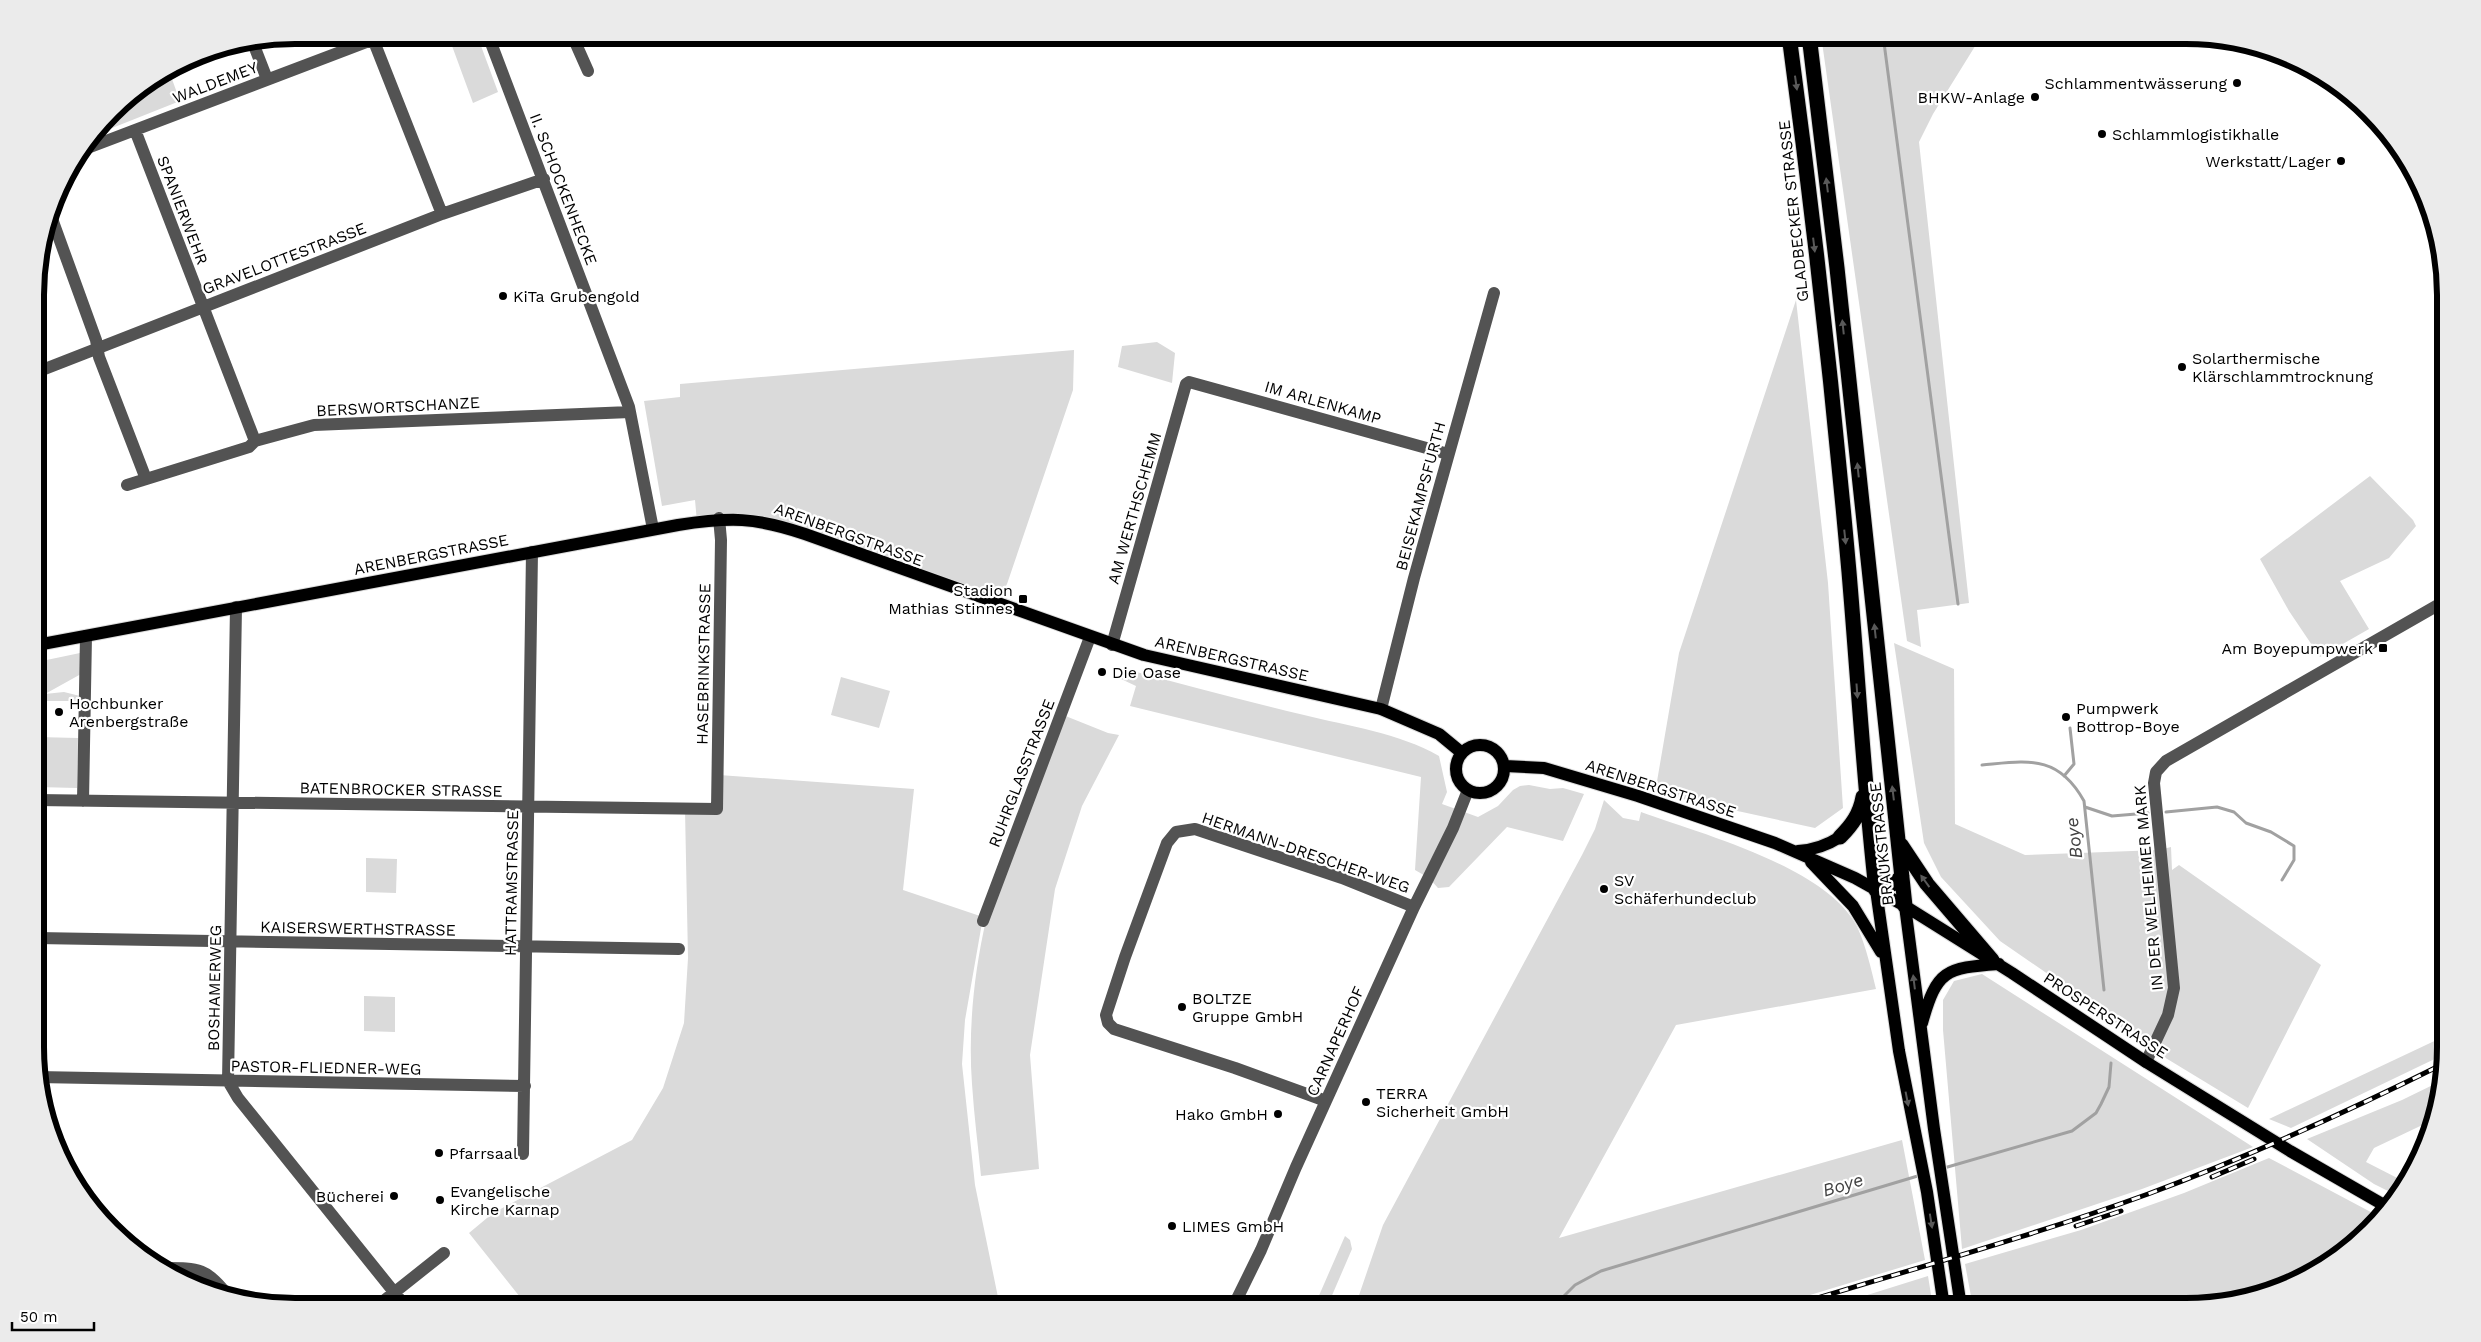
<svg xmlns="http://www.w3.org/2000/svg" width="2481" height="1342" viewBox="0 0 2481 1342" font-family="'Work Sans',sans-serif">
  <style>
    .green { fill: #dadada }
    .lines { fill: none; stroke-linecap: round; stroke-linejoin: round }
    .stream { stroke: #a1a1a1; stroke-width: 3 }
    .major-casing { stroke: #dbdbdb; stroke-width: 14 }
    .highway-casing { stroke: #dbdbdb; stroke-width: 17 }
    .minor { stroke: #535353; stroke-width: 12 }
    .major { stroke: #000; stroke-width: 12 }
    .highway { stroke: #000; stroke-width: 15 }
    .rail-casing { stroke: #000; stroke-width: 5 }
    .rail { stroke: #fff; stroke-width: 3; stroke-dasharray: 9; stroke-linecap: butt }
    .oneway { fill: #595959 }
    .poi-dot { fill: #000; stroke: #fff; stroke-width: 2 }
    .labels { text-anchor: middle; stroke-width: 4.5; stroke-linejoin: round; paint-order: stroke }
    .street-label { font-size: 16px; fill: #000; stroke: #fff }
    .poi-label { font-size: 16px; fill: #000; stroke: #fff; text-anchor: start }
    .water-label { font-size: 18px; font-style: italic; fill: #424242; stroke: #fff }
    .rim { fill: none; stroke: #000; stroke-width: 6 }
  </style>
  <rect width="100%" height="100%" fill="#fff"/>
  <path class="green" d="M448 35H477L498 92 473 103Z
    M1821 35H1982L1933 114 1919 142 1969 603 1917 610 1921 647 1907 641Z
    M169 71 180 101 97 134 123 100Z
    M1796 300 1828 583 1843 808 1815 828 1655 793 1679 653Z
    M1157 342 1175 353 1172 383 1118 367 1122 346Z
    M1074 350 1073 390 1007 584 997 602 776 524 697 522 695 500 662 506 644 401 680 397V384Z
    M2370 476 2413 520 2416 526 2389 558 2340 581 2369 629 2320 657 2289 611 2260 559Z
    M1894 643 1954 669 1955 824 2025 855 2159 850 2171 847 2172 870 2179 865 2321 965 2248 1108 2141 1043 2097 1008 2000 941 1941 877 1924 843Z
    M80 653 81 674 45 694 64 692 80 696 76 701H37V662Z
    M1125 669C1185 685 1244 701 1304 715 1348 726 1399 733 1439 756L1447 792 1442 804 1478 817 1498 806 1513 790 1520 786 1529 785 1550 789 1563 788 1584 794 1563 841 1507 827 1449 887 1438 888 1429 878 1415 870 1421 777 1130 706 1136 686 1121 679Z
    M841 677 890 691 879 728 831 715Z
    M1063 715 1108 733 1119 735 1082 806 1055 889 1030 1055 1039 1169 981 1176C978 1146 974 1115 972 1084 968 1030 974 973 986 920Z
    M37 737 78 738 77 788 37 787Z
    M719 775 914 789 903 890 983 917 965 1020 962 1064 975 1185 1000 1307H528L469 1233 493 1213 632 1140 663 1088 684 1023 688 958 685 810 718 811Z
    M1604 800 1623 818 1639 821 1641 812C1702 834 1822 866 1855 923 1864 938 1872 972 1876 989L1676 1025 1559 1238 1902 1140 1925 1260 1771 1307H1355L1383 1225 1582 855 1595 829Z
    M366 858 397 859 396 893 366 892Z
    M1982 974 2253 1147 2142 1189 1962 1249 1943 1030V1000L1954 981Z
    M364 996 395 997V1032L364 1031Z
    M2445 1036V1054L2291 1128 2269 1119Z
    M2443 1080 2435 1119 2374 1148 2366 1162 2407 1183 2398 1196 2374 1184 2307 1139 2402 1100Z
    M2269 1158 2382 1218 2330 1263 2270 1293 2203 1306 1973 1307 1965 1264 2081 1230 2184 1193Z
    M1345 1236 1350 1240 1352 1249 1327 1307H1314Z
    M186 1268 220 1286 213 1292 165 1272Z
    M1928 1276 1933 1307H1829Z"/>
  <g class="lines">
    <path class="stream" d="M1883 35 1958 604
      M1982 765C2028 761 2058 754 2084 801L2104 990
      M2064 776 2074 764 2070 728
      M2085 807 2112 816 2148 813
      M2166 812 2217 807 2234 812 2246 823 2271 832 2294 846V860L2282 880
      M1944 1168 2072 1131 2096 1113 2101 1104 2109 1087 2111 1063
      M1553 1307 1575 1285 1601 1271 1921 1175"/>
    <defs>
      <path id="major" d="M37 645 678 525C730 517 755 517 805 534L1144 655 1381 709 1439 734 1462 753
        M1456 769a24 24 0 1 1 48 0a24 24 0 1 1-48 0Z
        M1505 766 1544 768 1638 796 1775 843 1855 878 1905 906 2012 973 2146 1062 2290 1151 2389 1208
        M1798 851C1814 850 1826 846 1840 837
        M1811 862 1853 906 1881 952
        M1876 890 1899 1051 1927 1192 1944 1307
        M1905 906 1934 1129 1961 1307
        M1922 1023C1937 970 1945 968 1999 964"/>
      <path id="highway" d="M1789 35C1813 213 1833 392 1849 572 1858 678 1864 784 1876 890L1895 883 1902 876
        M1809 35 1837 268 1905 906
        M1840 837C1852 825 1860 814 1863 797
        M1901 845 1927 884 1992 960"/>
    </defs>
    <use href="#major" class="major-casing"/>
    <use href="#highway" class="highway-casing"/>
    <path class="minor" d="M488 35 629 407 653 529
      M572 35 588 71
      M373 39 442 214
      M253 43 267 79
      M135 130 255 441
      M85 149 385 35
      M51 216 96 340 99 357 146 479
      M37 372 442 214 544 179
      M127 485 249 447 255 441 314 425 630 412
      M236 607 228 1081 238 1098 406 1307
      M1112 645 1186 384 1189 382 1448 454
      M1381 709 1414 578 1494 293
      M37 800 717 809 721 540 719 518
      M83 801 86 636
      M983 921 1090 637
      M37 938 679 949
      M2146 1062 2168 1015 2174 988 2154 783 2156 772 2166 761 2445 601
      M37 1077 525 1086
      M1326 1101 1235 1068 1114 1029 1108 1023 1106 1015 1125 957 1167 843 1176 832 1195 829 1342 878 1414 907
      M523 1154 532 552
      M158 1268C198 1268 205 1266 230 1298
      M376 1307 444 1253
      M1233 1307 1261 1250 1296 1167 1414 907 1453 828 1468 790"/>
    <use href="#major" class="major"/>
    <use href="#highway" class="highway"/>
    <defs>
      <path id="rail" d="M2212 1177 2254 1159
        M2076 1226 2121 1211
        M1788 1307C1908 1270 2030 1237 2148 1194 2250 1156 2349 1111 2445 1063"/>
    </defs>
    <use href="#rail" class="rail-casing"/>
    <use href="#rail" class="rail"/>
  </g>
  <defs><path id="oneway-solid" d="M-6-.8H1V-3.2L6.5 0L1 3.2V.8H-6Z" transform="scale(1.25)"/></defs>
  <g class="oneway">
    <use href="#oneway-solid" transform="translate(1796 83) rotate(82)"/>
    <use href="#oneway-solid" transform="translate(1827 185) rotate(-97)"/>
    <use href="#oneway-solid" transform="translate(1814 245) rotate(83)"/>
    <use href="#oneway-solid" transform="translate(1843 327) rotate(-96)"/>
    <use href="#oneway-solid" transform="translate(1858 470) rotate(-96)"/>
    <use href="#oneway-solid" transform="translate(1845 537) rotate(84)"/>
    <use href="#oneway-solid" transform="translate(1875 631) rotate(-96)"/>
    <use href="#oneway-solid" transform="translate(1857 691) rotate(86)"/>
    <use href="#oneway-solid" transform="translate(1893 793) rotate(-97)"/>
    <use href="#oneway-solid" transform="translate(1925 881) rotate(-126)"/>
    <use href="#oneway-solid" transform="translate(1914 982) rotate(-97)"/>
    <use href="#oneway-solid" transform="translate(1907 1099) rotate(79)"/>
    <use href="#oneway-solid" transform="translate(1931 1221) rotate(81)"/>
  </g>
  <g class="poi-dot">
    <circle cx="2237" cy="83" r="5"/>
    <circle cx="2035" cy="97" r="5"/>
    <circle cx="2102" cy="134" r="5"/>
    <circle cx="2341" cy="161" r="5"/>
    <circle cx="503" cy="296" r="5"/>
    <circle cx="2182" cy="367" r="5"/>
    <rect x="1018" y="594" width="10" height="10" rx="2.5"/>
    <rect x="2378" y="643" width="10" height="10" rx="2.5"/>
    <circle cx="1102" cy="672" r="5"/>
    <circle cx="59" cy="712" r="5"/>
    <circle cx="2066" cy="717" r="5"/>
    <circle cx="1604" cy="889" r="5"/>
    <circle cx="1182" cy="1007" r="5"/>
    <circle cx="1366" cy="1102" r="5"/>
    <circle cx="1278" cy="1114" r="5"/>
    <circle cx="439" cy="1153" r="5"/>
    <circle cx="394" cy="1196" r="5"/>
    <circle cx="440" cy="1200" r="5"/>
    <circle cx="1172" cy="1226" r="5"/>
  </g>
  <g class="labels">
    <g class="street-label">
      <text transform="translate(215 82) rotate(-21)" y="6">WALDEMEY</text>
      <text transform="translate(564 189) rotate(69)" y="6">II. SCHOCKENHECKE</text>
      <text transform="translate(183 210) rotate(69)" y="6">SPANIERWEHR</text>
      <text transform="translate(1793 211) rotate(-96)" y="6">GLADBECKER STRASSE</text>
      <text transform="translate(284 258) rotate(-21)" y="6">GRAVELOTTESTRASSE</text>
      <text transform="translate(1323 402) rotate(16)" y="6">IM ARLENKAMP</text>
      <text transform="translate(398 406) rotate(-3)" y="6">BERSWORTSCHANZE</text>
      <text transform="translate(1420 496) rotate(-75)" y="6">BEISEKAMPSFURTH</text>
      <text transform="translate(1134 508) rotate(-74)" y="6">AM WERTHSCHEMM</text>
      <text transform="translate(849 534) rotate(20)" y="6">ARENBERGSTRASSE</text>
      <text transform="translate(431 554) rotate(-11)" y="6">ARENBERGSTRASSE</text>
      <text transform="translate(1232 658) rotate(13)" y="6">ARENBERGSTRASSE</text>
      <text transform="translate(703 664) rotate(-89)" y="6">HASEBRINKSTRASSE</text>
      <text transform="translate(1021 773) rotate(-69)" y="6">RUHRGLASSTRASSE</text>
      <text transform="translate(1661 788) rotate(18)" y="6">ARENBERGSTRASSE</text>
      <text transform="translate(401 789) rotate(1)" y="6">BATENBROCKER STRASSE</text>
      <text transform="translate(1881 844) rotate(-96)" y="6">BRAUKSTRASSE</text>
      <text transform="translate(1306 852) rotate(19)" y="6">HERMANN-DRESCHER-WEG</text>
      <text transform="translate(511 883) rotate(-89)" y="6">HATTRAMSTRASSE</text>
      <text transform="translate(2148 888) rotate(-95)" y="6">IN DER WELHEIMER MARK</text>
      <text transform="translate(358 928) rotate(1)" y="6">KAISERSWERTHSTRASSE</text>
      <text transform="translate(214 988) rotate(-89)" y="6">BOSHAMERWEG</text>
      <text transform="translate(2106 1015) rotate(33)" y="6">PROSPERSTRASSE</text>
      <text transform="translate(1335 1041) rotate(-66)" y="6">CARNAPERHOF</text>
      <text transform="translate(326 1067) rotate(1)" y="6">PASTOR-FLIEDNER-WEG</text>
    </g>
    <g class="poi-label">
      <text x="2227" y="89" text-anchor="end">Schlammentwässerung</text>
      <text x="2025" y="103" text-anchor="end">BHKW-Anlage</text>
      <text x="2112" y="140">Schlammlogistikhalle</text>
      <text x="2331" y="167" text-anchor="end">Werkstatt/Lager</text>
      <text x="513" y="302">KiTa Grubengold</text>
      <text x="2192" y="364">Solarthermische<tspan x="2192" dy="18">Klärschlammtrocknung</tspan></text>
      <text x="1013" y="596" text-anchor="end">Stadion<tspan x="1013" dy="18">Mathias Stinnes</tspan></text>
      <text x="2373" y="654" text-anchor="end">Am Boyepumpwerk</text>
      <text x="1112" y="678">Die Oase</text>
      <text x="69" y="709">Hochbunker<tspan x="69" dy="18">Arenbergstraße</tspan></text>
      <text x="2076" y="714">Pumpwerk<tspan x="2076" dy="18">Bottrop-Boye</tspan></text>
      <text x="1614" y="886">SV<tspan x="1614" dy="18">Schäferhundeclub</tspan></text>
      <text x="1192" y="1004">BOLTZE<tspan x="1192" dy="18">Gruppe GmbH</tspan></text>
      <text x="1376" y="1099">TERRA<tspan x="1376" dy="18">Sicherheit GmbH</tspan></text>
      <text x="1268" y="1120" text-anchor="end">Hako GmbH</text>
      <text x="449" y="1159">Pfarrsaal</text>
      <text x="450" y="1197">Evangelische<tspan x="450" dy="18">Kirche Karnap</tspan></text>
      <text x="384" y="1202" text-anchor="end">Bücherei</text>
      <text x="1182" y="1232">LIMES GmbH</text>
    </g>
    <g class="water-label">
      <text transform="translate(2074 838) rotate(-96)" y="6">Boye</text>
      <text transform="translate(1843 1185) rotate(-17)" y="6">Boye</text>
    </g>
  </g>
  <path d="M0 0H2481V1342H0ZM295 44H2186A251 251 0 0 1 2437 295V1047A251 251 0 0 1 2186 1298H295A251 251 0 0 1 44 1047V295A251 251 0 0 1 295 44Z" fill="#ebebeb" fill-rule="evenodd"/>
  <path class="rim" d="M295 44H2186A251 251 0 0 1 2437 295V1047A251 251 0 0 1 2186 1298H295A251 251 0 0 1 44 1047V295A251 251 0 0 1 295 44Z"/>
  <path d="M12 1322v8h82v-8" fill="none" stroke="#000000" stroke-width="2.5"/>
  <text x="20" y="1322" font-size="15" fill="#000000" stroke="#ffffff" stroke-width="4" paint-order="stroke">50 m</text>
</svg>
